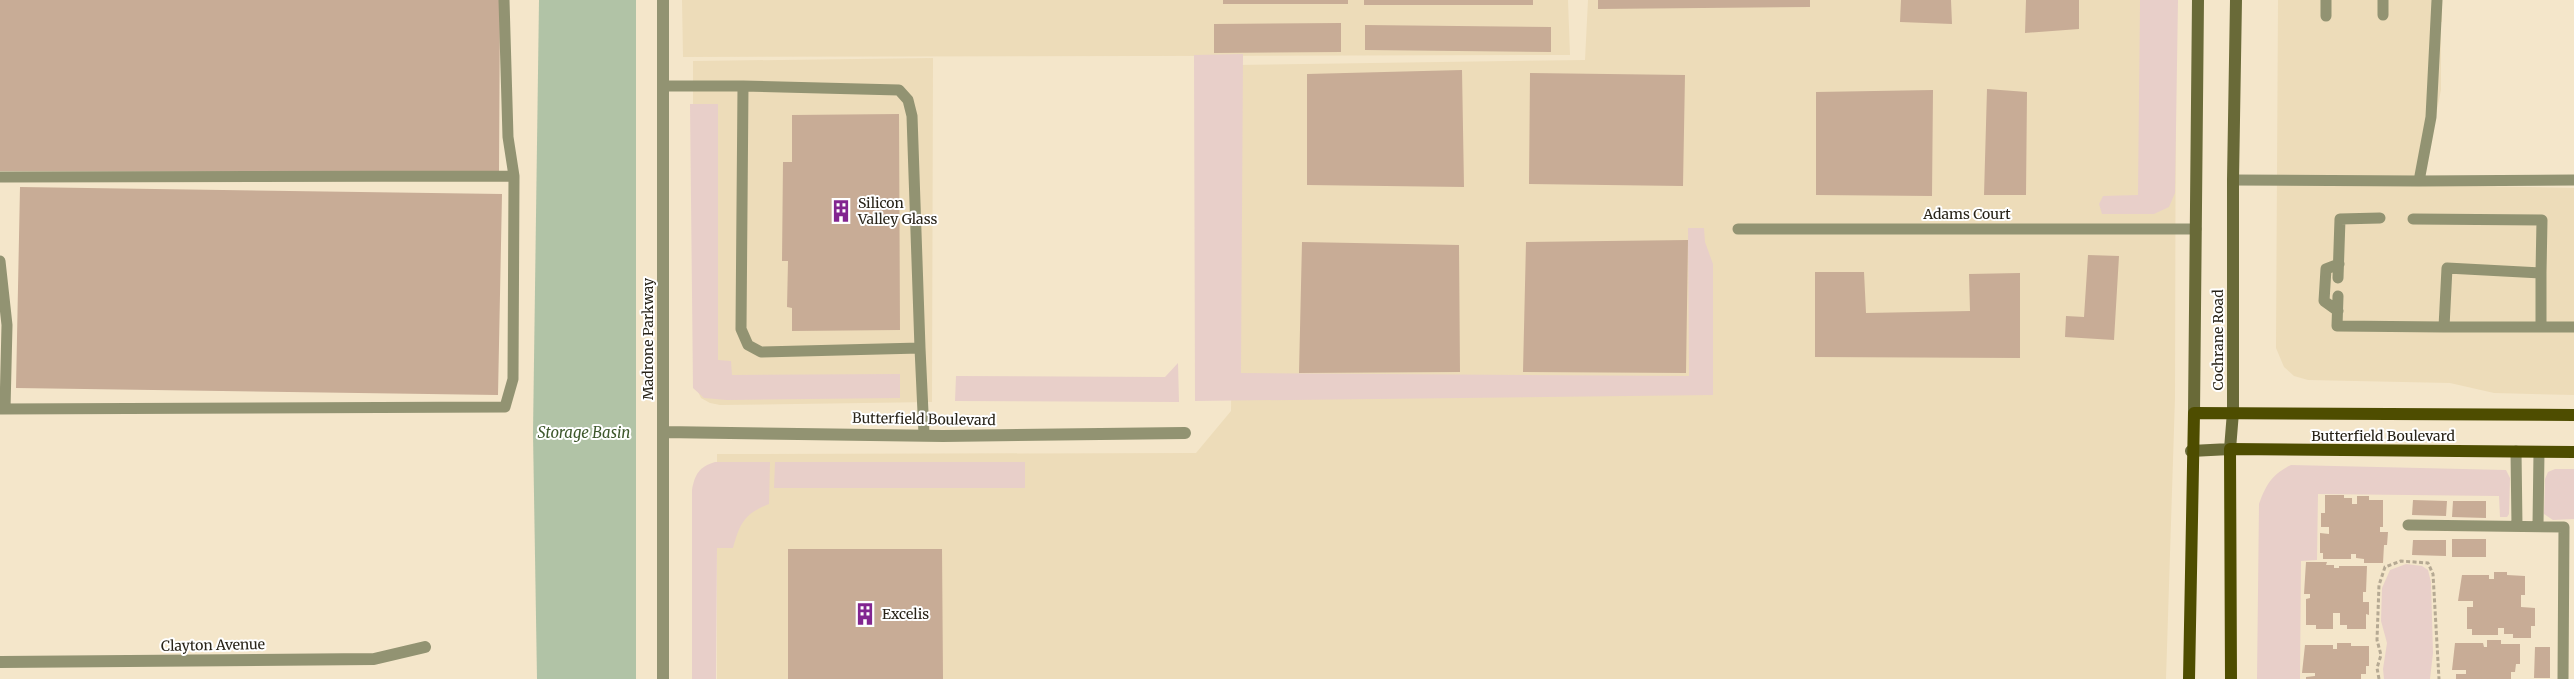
<svg xmlns="http://www.w3.org/2000/svg" width="2574" height="679" viewBox="0 0 2574 679" font-family="Merriweather,serif">
  <style>
    .built { fill: #eddcb9 }
    .green { fill: #e8cfc9 }
    .water { fill: #b1c3a6 }
    .building { fill: #c8ac96 }
    .lines { fill: none; stroke-linecap: round; stroke-linejoin: round }
    .path { stroke: #b5a993; stroke-width: 3; stroke-dasharray: 4 2.5; stroke-linecap: butt }
    .service { stroke: #929372; stroke-width: 11 }
    .minor { stroke: #929372; stroke-width: 12 }
    .secondary { stroke: #696a38; stroke-width: 12 }
    .primary { stroke: #4e4d00; stroke-width: 12 }
    .labels { text-anchor: middle; stroke-width: 4; stroke-linejoin: round; paint-order: stroke }
    .poi-label { font-size: 14px; fill: #282318; stroke: #fff; text-anchor: start }
    .street-label { font-size: 14px; fill: #282318; stroke: #fff }
    .water-label { font-size: 15px; font-style: italic; fill: #3e582c; stroke: #fff }
  </style>
  <rect width="100%" height="100%" fill="#f4e6ca"/>
  <path class="built" d="M682 0H1568L1570 55 683 57Z
    M1588 0H2176L2175 398 2166 679H717V454L1196 453 1231 411 1235 65 1585 60Z
    M2278 0H2442V22H2430L2441 23V90L2422 185 2574 188V395L2494 393 2450 383 2308 380 2294 376 2284 367 2276 348Z
    M933 58 932 402 720 405 710 403 701 398 693 381V61Z"/>
  <path class="green" d="M2140 0H2178L2175 193 2169 207 2154 214H2102L2099 204 2103 196 2138 195Z
    M1243 54 1241 373 1689 376 1688 228H1704L1705 242 1713 264V395L1195 401 1194 55Z
    M690 104H718V360L731 361 732 375 900 374V398L727 400 704 398 693 388Z
    M1178 363 1179 402 955 401 956 376 1165 377Z
    M715 462H770L769 504C744 514 740 523 733 548H717L716 679H692V490C695 474 699 467 715 462Z
    M775 462H1025V488H774Z
    M2291 465 2506 470 2510 478 2509 514 2507 517H2500L2499 496 2318 494 2317 560 2301 561 2300 679H2257L2259 504C2266 485 2272 474 2291 465Z
    M2555 469H2574V519L2553 520 2544 514 2545 479 2548 472Z
    M2406 564 2422 566 2428 570 2431 582 2433 653 2430 679H2384L2383 669 2387 643 2381 621 2382 588 2390 570Z"/>
  <path class="water" d="M539 0H636V679H537L533 433Z"/>
  <path class="building" d="M0 0H500L499 172 0 171Z
    M1223 0H1348V4H1223Z
    M1364 0H1533V5H1364Z
    M1598 0H1810V7L1598 9Z
    M1901 0H1951L1952 24 1900 22Z
    M2026 0H2079V29L2025 33Z
    M1341 23V52L1214 53V24Z
    M1365 25 1551 27V52L1365 50Z
    M1462 70 1464 187 1307 185V74Z
    M1530 73 1685 75 1683 186 1529 184Z
    M1987 89 2027 92 2026 195H1984Z
    M1933 90 1932 196 1816 195V92Z
    M899 114 900 330 792 331V308L787 307 788 261H782L783 162H792V115Z
    M20 187 502 194 498 395 16 388Z
    M1688 240 1686 373 1523 372 1526 242Z
    M1302 242 1459 245 1460 372 1299 373Z
    M2088 255 2119 256 2114 340 2065 337 2066 316 2084 317Z
    M1815 272H1864L1866 313 1970 311 1969 274 2020 273V358L1815 357Z
    M2325 495H2344V498H2352V504H2357V496H2369V500H2383V527H2380V532H2388L2387 545H2384L2383 563H2364V559L2356 558V554H2351V559H2323V553H2320V533L2329 534V527H2321V513H2325Z
    M2413 500 2447 501 2446 516 2412 515Z
    M2453 501H2486V518L2452 517Z
    M2452 539H2486V557H2452Z
    M2413 540H2446V556L2412 555Z
    M788 549H942L943 679H788Z
    M2306 562H2327L2326 565H2334V568H2339V566H2367L2366 592H2363V602H2369V615L2366 614V629H2347V625H2340V613H2333V629H2316V625H2306V599L2310 598V594H2304Z
    M2494 572H2507V575L2525 576V595H2521V607L2535 608V626H2531V638H2513V634H2504V628H2498V635H2472V629H2467V607H2473V601H2458L2462 575H2489V579H2494Z
    M2487 640H2501V644H2520V664H2516L2515 672H2511V679H2456V674H2466V670H2452L2455 643H2483L2484 647H2487Z
    M2337 643H2351V646H2369V666H2366V674H2361V679H2306V677L2315 676V673H2302L2305 645H2333V649H2337Z
    M2535 647H2550V678H2534Z"/>
  <g class="lines">
    <path class="path" d="M2379 679 2377 668 2381 655 2377 640 2379 585 2385 567 2401 561 2428 563 2433 574 2439 679"/>
    <path class="service" d="M504 0 508 137 514 176
      M2383 15V0
      M2326 16V0
      M663 86H743L741 329 748 345 761 352 920 348 924 434
      M743 86 899 90 908 100 912 116 920 348
      M0 177 514 176 513 379 505 407 0 409
      M2233 180 2419 181 2431 117 2437 0
      M2419 181 2574 180
      M2413 219 2542 220 2541 273
      M1738 229H2196
      M0 261 7 325 5 409
      M2338 278 2340 219 2380 218
      M2338 296 2337 326 2444 327
      M2338 311 2324 301 2326 269 2339 264
      M2541 327V273L2447 268 2444 327H2574
      M2516 451 2517 526
      M2408 525 2564 527 2563 679
      M2538 525 2539 452"/>
    <path class="minor" d="M663 432 943 436 1185 433
      M0 662 374 659 425 647
      M663 679V0"/>
    <path class="secondary" d="M2194 413 2198 0
      M2191 451 2230 449 2233 412V180L2236 0"/>
    <path class="primary" d="M2189 679 2194 413 2574 415
      M2231 679 2230 449 2574 452"/>
  </g>
  <defs>
    <symbol id="building-bare" viewBox="-9 -9 18 18"><path d="M-4-6H4V6H1V3H-1V6H-4ZM-2.5-4.3h1.7v1.8h-1.7ZM.8-4.3h1.7v1.8H.8ZM-2.5-1h1.7V.8h-1.7ZM.8-1h1.7V.8H.8Z" fill="#822590" stroke="#fff" stroke-width="2.5" paint-order="stroke"/></symbol>
  </defs>
  <g fill-rule="evenodd">
    <use href="#building-bare" x="825" y="195" width="32" height="32"/>
    <use href="#building-bare" x="849" y="598" width="32" height="32"/>
  </g>
  <g class="labels">
    <g class="poi-label">
      <text x="858" y="208">Silicon<tspan x="858" dy="16">Valley Glass</tspan></text>
      <text x="882" y="619">Excelis</text>
    </g>
    <g class="street-label">
      <text x="1967" y="219">Adams Court</text>
      <text transform="translate(648 339) rotate(-90)" y="5">Madrone Parkway</text>
      <text transform="translate(2218 340) rotate(-90)" y="5">Cochrane Road</text>
      <text transform="translate(924 419) rotate(1)" y="5">Butterfield Boulevard</text>
      <text x="2383" y="441">Butterfield Boulevard</text>
      <text transform="translate(213 645) rotate(-1)" y="5">Clayton Avenue</text>
    </g>
    <g class="water-label">
      <text x="584" y="438">Storage Basin</text>
    </g>
  </g>
</svg>
